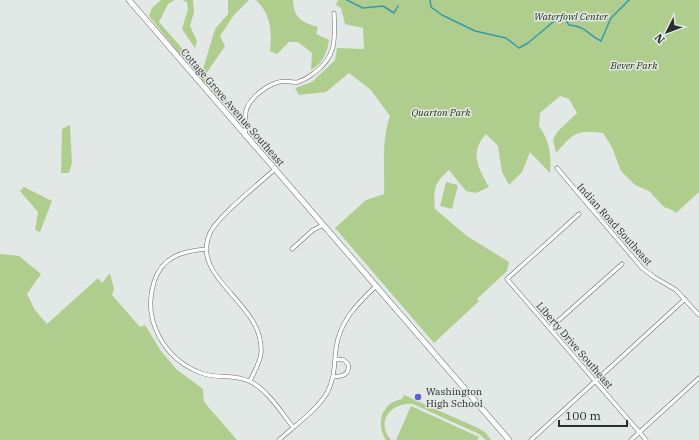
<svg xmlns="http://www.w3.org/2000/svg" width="699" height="440" viewBox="0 0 699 440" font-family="'IBM Plex Serif',serif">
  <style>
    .green { fill: #afce8e }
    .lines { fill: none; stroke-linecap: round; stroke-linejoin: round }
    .stream { stroke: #3998ab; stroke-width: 1.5 }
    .street-casing { stroke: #656b69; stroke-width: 4.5 }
    .secondary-casing { stroke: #656b69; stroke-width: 6 }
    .street { stroke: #fff; stroke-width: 3.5 }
    .secondary { stroke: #fff; stroke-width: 5 }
    .poi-dot { fill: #5a60d8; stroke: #e2e8e6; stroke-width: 1.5 }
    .labels { text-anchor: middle; stroke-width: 3; stroke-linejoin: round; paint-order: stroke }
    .park-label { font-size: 10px; font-style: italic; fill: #263413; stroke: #e2e8e6 }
    .street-label { font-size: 10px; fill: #2c2e2d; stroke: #e2e8e6 }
    .poi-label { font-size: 10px; fill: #2c2e2d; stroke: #e2e8e6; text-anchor: start }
  </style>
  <rect width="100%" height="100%" fill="#e2e8e6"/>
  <path class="green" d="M161 0H175L168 4 159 22 195 63 193 71 149 16 152 8Z
    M182 0H193L194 12 190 26 197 41 195 48 182 29 188 9 187 2Z
    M228 0H249L234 15 220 36 225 46 206 74 238 114 231 112 200 79 215 29 228 14Z
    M256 0H293C294 18 301 22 318 27L316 34 329 40C327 53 323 63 311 70L312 53 298 42H289L277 54 270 51C272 32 271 14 256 0Z
    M338 0H699V192L676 213 672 210 664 207 649 191 635 185 621 171 612 147 603 133C575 130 574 133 556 153L553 140 557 132 577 113 569 99 560 96 540 113 539 126C549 140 552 155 550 173L530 152 522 172 509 185 502 172 498 146 486 134C469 153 478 167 489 187L476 193 466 191 449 170C434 183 433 190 435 209L467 236 509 262 507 271 477 299 479 301 434 343 335 228 366 200 384 194C385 168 381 141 390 116L371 90 349 73 326 92 299 95 295 88 312 82 335 60 337 48 364 49 363 28 345 24 341 8 336 5Z
    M70 125 72 163 69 173H61L62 129Z
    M446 182 458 185 452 209 440 206Z
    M24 187 52 201 40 232 35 230 38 212 20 191Z
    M0 254 19 256 41 274 27 294 35 310 47 324 98 278 102 283 110 273 114 289 112 295 140 327 145 325 161 351 177 370 203 389 204 402 237 440H0Z
    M404 395 478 428 486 433 491 440H486L479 434 413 404C391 402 375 422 391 440H386C375 424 382 402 402 399Z
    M411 406 479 437 477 440H396Z"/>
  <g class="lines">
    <path class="stream" d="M347 0 363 8 383 6 394 13 398 6
      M430 0 431 7 442 15 475 31 506 38 519 48 528 43 559 17
      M565 19 569 25C588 27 586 34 601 41L611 18 629 0"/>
    <defs>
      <path id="street" d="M245 136C246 128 245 119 246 111 249 98 267 85 279 82 285 80 292 83 298 82 304 80 309 77 314 73 337 56 335 40 334 13
        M557 168 642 268 654 277 676 290 699 315
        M579 214 507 279 646 440
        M207 249C183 251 162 256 154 282 142 320 164 359 201 373 216 379 233 374 249 381 267 389 281 412 293 427
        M292 249 313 230 323 225
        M550 328 622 264
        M333 377C343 376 350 375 348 364L344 360 336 359
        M250 381C254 372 260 363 261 353 265 303 189 279 210 233 217 217 260 183 275 169
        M279 440C294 426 316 411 327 393 335 378 334 365 336 349 339 322 357 304 376 286
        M531 440 685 299
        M631 440 699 378"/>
      <path id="secondary" d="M129 0 509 440"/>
    </defs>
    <use href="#street" class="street-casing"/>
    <use href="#secondary" class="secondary-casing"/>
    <use href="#street" class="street"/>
    <use href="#secondary" class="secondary"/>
  </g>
  <circle class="poi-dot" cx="418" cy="397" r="4"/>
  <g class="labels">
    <g class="park-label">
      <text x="571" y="20">Waterfowl Center</text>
      <text x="634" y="69">Bever Park</text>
      <text x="441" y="116">Quarton Park</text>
    </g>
    <g class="street-label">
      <text transform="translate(233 107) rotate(49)" y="4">Cottage Grove Avenue Southeast</text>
      <text transform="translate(615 224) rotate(48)" y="4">Indian Road Southeast</text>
      <text transform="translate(575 345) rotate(49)" y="4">Liberty Drive Southeast</text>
    </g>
    <g class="poi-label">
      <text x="426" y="395">Washington<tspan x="426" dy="12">High School</tspan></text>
    </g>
  </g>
  <g transform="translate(667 32) rotate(228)" stroke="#e2e8e6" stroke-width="3" paint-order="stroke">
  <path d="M0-3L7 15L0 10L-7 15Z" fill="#2c2e2d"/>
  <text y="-6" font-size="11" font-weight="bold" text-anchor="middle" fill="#2c2e2d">N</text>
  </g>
  <path d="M559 420v6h68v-6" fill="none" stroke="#2c2e2d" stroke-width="2"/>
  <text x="565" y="420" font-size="12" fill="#2c2e2d" stroke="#e2e8e6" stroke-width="3" paint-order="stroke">100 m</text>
</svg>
